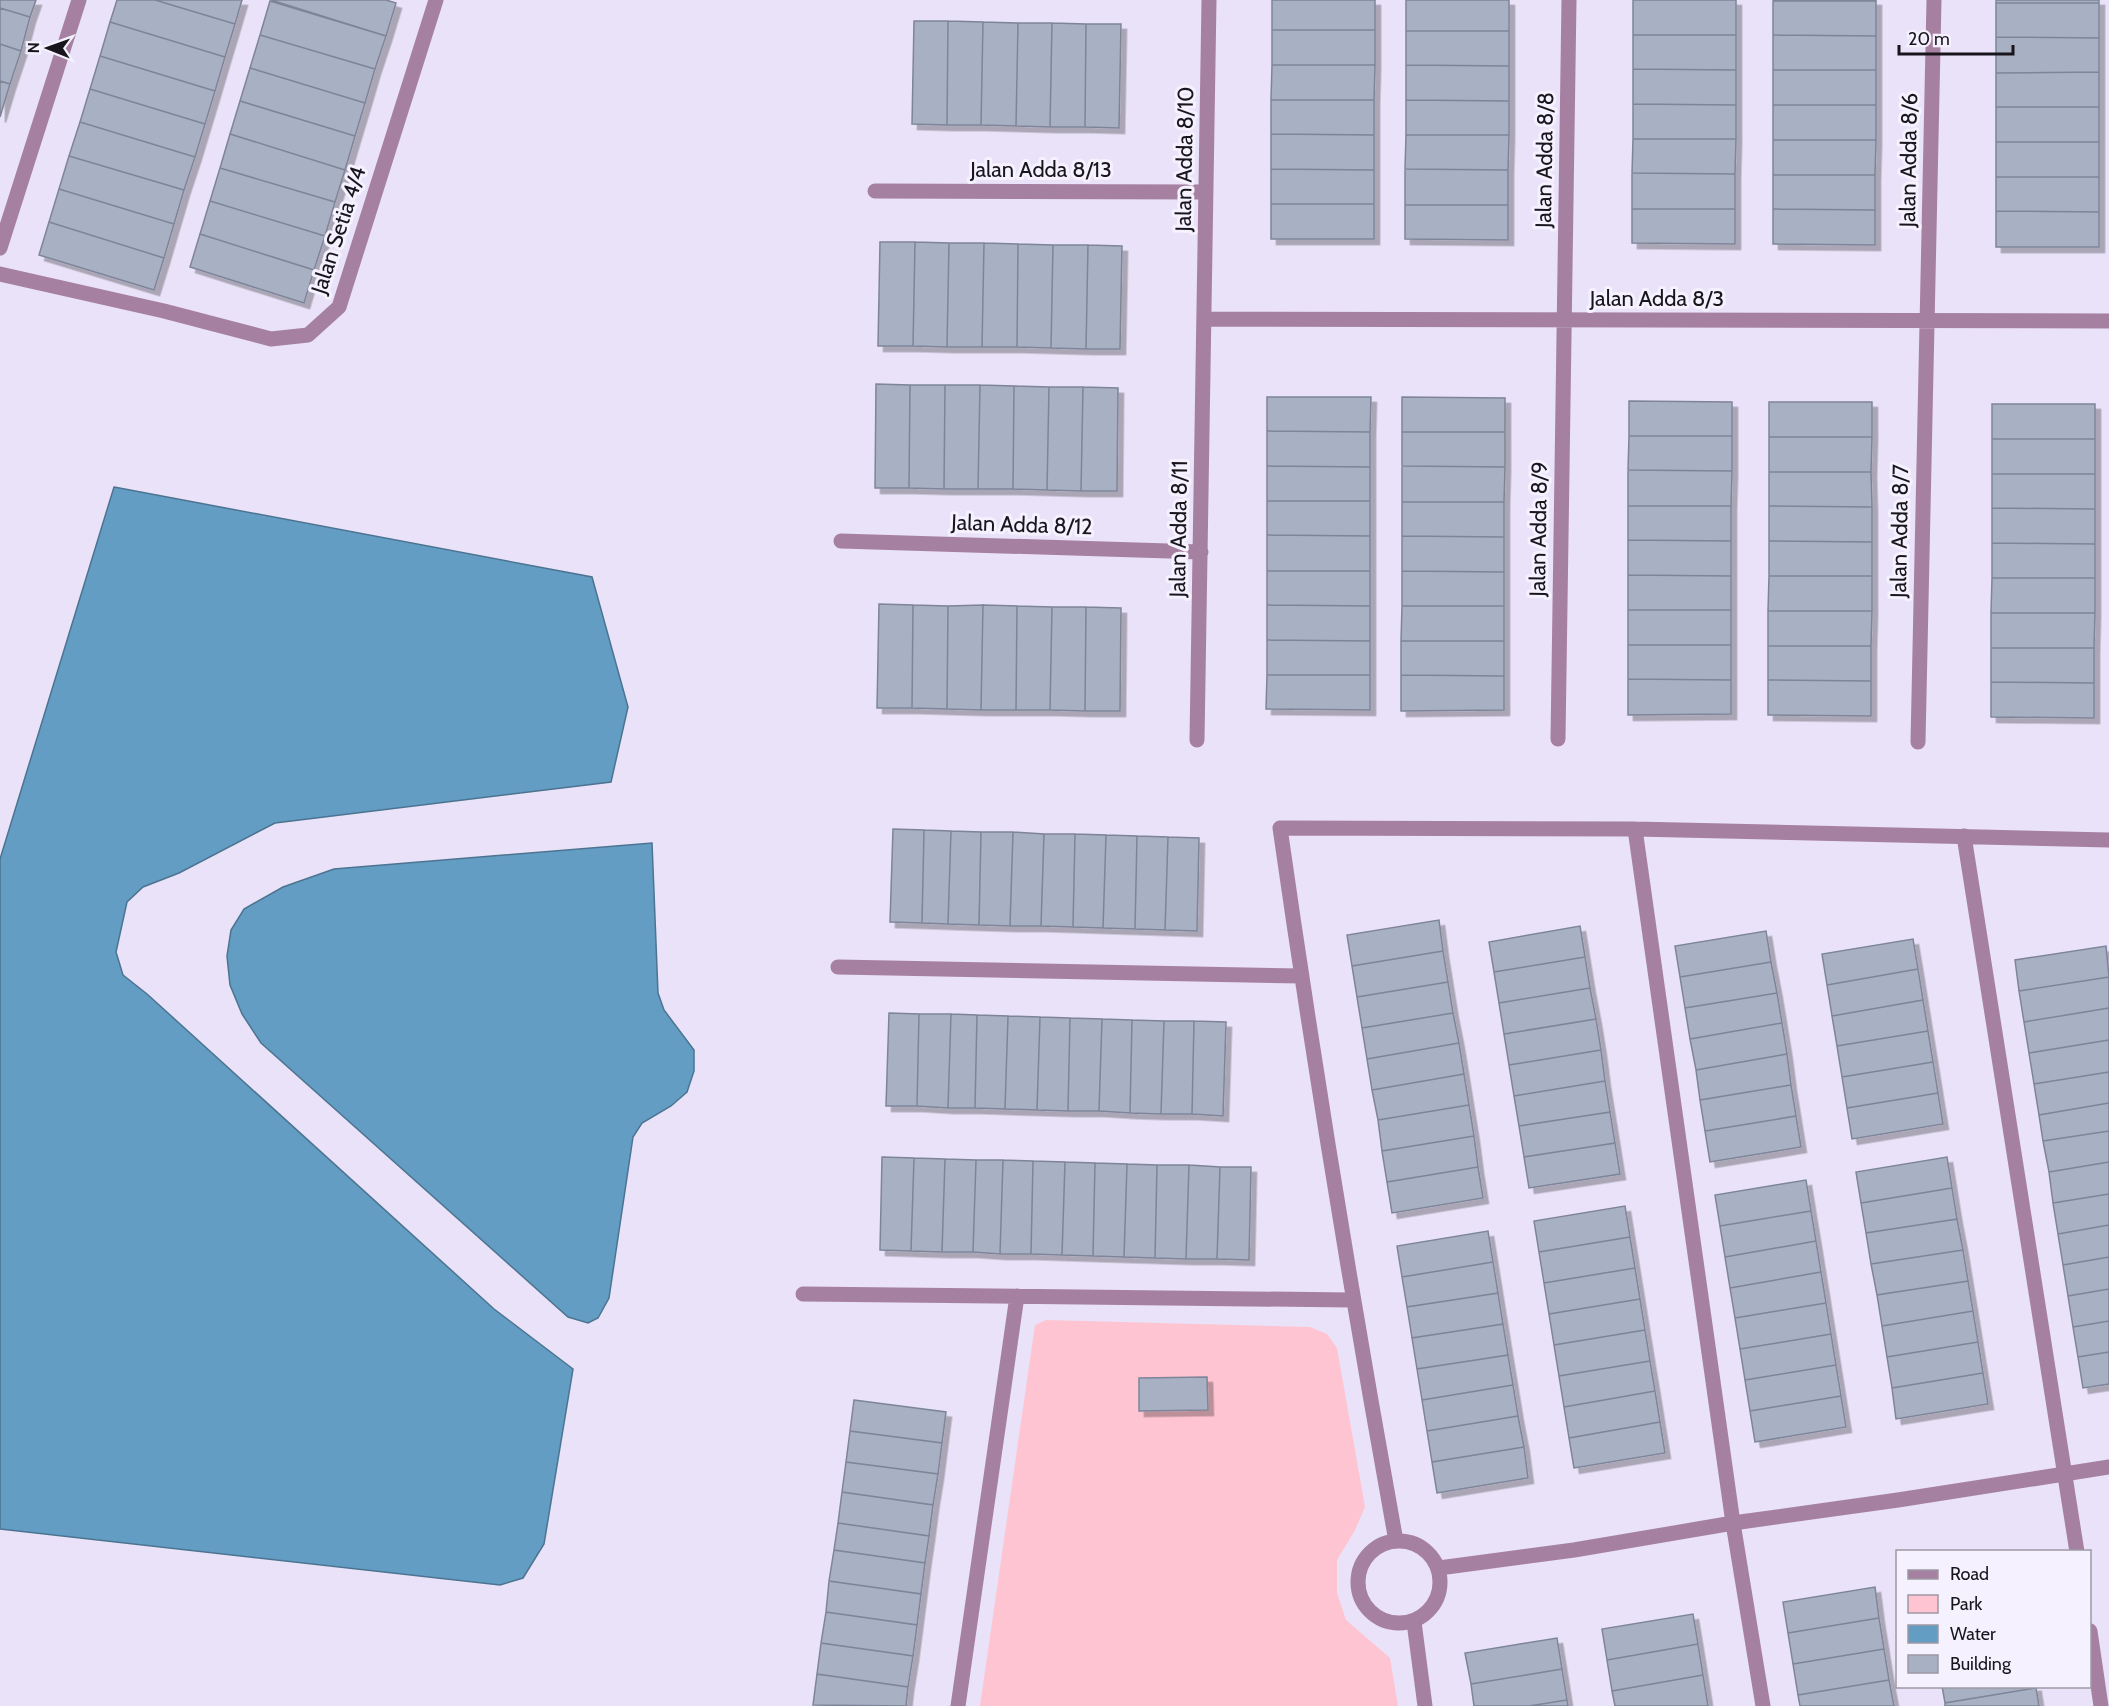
<svg xmlns="http://www.w3.org/2000/svg" width="2109" height="1706" viewBox="0 0 2109 1706" font-family="Cabin,sans-serif">
  <style>
    .green { fill: #ffc4d1 }
    .water { fill: #639dc3; stroke: #4c7491; stroke-width: 1.5 }
    .building { fill: #a8b0c4; stroke: #7e8599; stroke-width: 1.5; filter: url(#shadow) }
    .lines { fill: none; stroke-linecap: round; stroke-linejoin: round }
    .minor { stroke: #a680a0; stroke-width: 15 }
    .labels { text-anchor: middle; stroke-width: 6; stroke-linejoin: round; paint-order: stroke }
    .street-label { font-size: 22px; fill: #18151d; stroke: #f5f1fe }
  </style>
  <defs>
    <filter id="shadow"><feDropShadow dx="5.5" dy="5.5" stdDeviation="0" flood-color="#0004"/></filter>
  </defs>
  <rect width="100%" height="100%" fill="#e9e2f8"/>
  <path class="green" d="M1046 1320 1310 1327 1327 1334 1337 1348 1365 1507 1355 1530 1337 1560V1593L1346 1620 1390 1658 1398 1706H980L1035 1325Z"/>
  <path class="water" d="M114 487 592 577 628 707 611 782 275 823 179 873 143 887 127 902 116 952 123 975 147 994 494 1309 573 1369 544 1544 523 1578 500 1585 0 1529V859Z
    M652 843 658 993 664 1010 694 1050V1071L687 1092 671 1106 642 1123 633 1137 609 1298 598 1318 588 1323 568 1317 261 1043 242 1014 230 985 227 956 231 930 244 909 283 887 334 869Z"/>
  <path class="building" d="M0 0H36L30 17 0 8Z
    M117 0H155L235 24 225 57 110 22Z
    M155 0H242L235 24Z
    M271 0H386L396 3 386 36Z
    M1272 0H1375V30H1272Z
    M1406 0H1509V31H1406Z
    M1633 0H1736V35H1633Z
    M1773 0H1876V1Z
    M1996 0H2099V3H1996Z
    M270 1 386 36 375 69 260 35Z
    M1773 1H1876V36L1773 35Z
    M1996 3H2099V38L1996 37Z
    M0 8 30 17 21 51 0 44Z
    M914 21H948L947 125 912 124Z
    M948 21 983 22 981 125H947Z
    M110 22 225 57 215 91 100 56Z
    M983 22 1018 23 1016 126 981 125Z
    M1018 23H1052L1050 127 1016 126Z
    M1052 23 1086 24 1085 127H1050Z
    M1086 24H1121L1119 128 1085 127Z
    M1272 30H1375V65H1272Z
    M1406 31H1509V66L1406 65Z
    M260 35 375 69 365 103 250 68Z
    M1633 35H1736V70L1633 69Z
    M1773 35 1876 36V70H1773Z
    M1996 37 2099 38V72L1996 73Z
    M0 44 21 51 10 84 0 81Z
    M100 56 215 91 205 124 90 89Z
    M1272 65H1375L1374 100H1271Z
    M1406 65 1509 66V101L1406 100Z
    M250 68 365 103 355 136 240 101Z
    M1633 69 1736 70V105L1633 104Z
    M1773 70H1876V105H1773Z
    M2099 72V107H1996V73Z
    M0 81 10 84 0 117Z
    M90 89 205 124 195 157 80 122Z
    M1271 100H1374V135L1271 134Z
    M1406 100 1509 101V135H1406Z
    M240 101 355 136 345 170 230 134Z
    M1633 104 1736 105V139H1633Z
    M1773 105H1876V140H1773Z
    M1996 107H2099V142H1996Z
    M80 122 195 157 184 190 69 156Z
    M230 134 345 170 335 202 220 168Z
    M1271 134 1374 135V170L1271 169Z
    M1406 135H1509L1508 170 1405 169Z
    M1633 139H1736L1735 174 1632 173Z
    M1773 140H1876L1875 175H1773Z
    M1996 142H2099V177H1996Z
    M69 156 184 190 174 224 59 189Z
    M220 168 335 202 325 236 210 201Z
    M1271 169 1374 170V204H1271Z
    M1405 169 1508 170V205H1405Z
    M1632 173 1735 174V209H1632Z
    M1773 175H1875V210L1773 209Z
    M1996 177H2099V212L1996 211Z
    M59 189 174 224 164 258 49 222Z
    M210 201 325 236 314 270 200 234Z
    M1271 204H1374V239H1271Z
    M1405 205H1508V240L1405 239Z
    M1632 209H1735V244L1632 243Z
    M1773 209 1875 210V245L1773 244Z
    M1996 211 2099 212V247H1996Z
    M49 222 164 258 154 290 39 255Z
    M200 234 314 270 304 303 190 267Z
    M880 242H915L913 346H878Z
    M915 242 949 243 947 347 913 346Z
    M949 243H984L982 347H947Z
    M984 243 1018 244 1017 347H982Z
    M1018 244 1053 245 1051 348 1017 347Z
    M1053 245H1088L1086 349 1051 348Z
    M1088 245 1122 246 1120 349H1086Z
    M876 384 910 385 909 488H875Z
    M910 385H945L944 489 909 488Z
    M945 385H980L978 489H944Z
    M980 385 1014 386 1013 489H978Z
    M1014 386 1049 387 1047 490 1013 489Z
    M1049 387H1083L1081 491 1047 490Z
    M1083 387 1118 388 1117 491H1081Z
    M1267 397H1371L1370 432 1267 431Z
    M1402 397 1505 398V432H1402Z
    M1629 401 1732 402V436H1629Z
    M1769 402H1872V437H1769Z
    M1992 404H2095V439H1992Z
    M1267 431 1370 432V467L1267 466Z
    M1402 432H1505V467L1402 466Z
    M1629 436H1732V471L1628 470Z
    M1769 437H1872L1871 472H1769Z
    M1992 439H2095V474H1992Z
    M1267 466 1370 467V501H1267Z
    M1402 466 1505 467 1504 502H1402Z
    M1628 470 1732 471 1731 506H1628Z
    M1769 472H1871L1872 507 1769 506Z
    M1992 474H2095V509L1992 508Z
    M1267 501H1370V536L1267 535Z
    M1402 502H1504V537L1402 536Z
    M1628 506H1731V541L1628 540Z
    M1769 506 1872 507V542L1769 541Z
    M1992 508 2095 509V544L1992 543Z
    M1267 535 1370 536V571H1267Z
    M1402 536 1504 537V572L1402 571Z
    M1628 540 1731 541V576L1628 575Z
    M1769 541 1872 542V576H1769Z
    M1992 543 2095 544V578H1992Z
    M1267 571H1370V606L1267 605Z
    M1402 571 1504 572V606H1402Z
    M1628 575 1731 576V610H1628Z
    M1769 576H1872V611H1768Z
    M1992 578H2095V613H1991Z
    M879 604 913 605 912 708H877Z
    M913 605 948 606 947 709 912 708Z
    M983 605 981 710 947 709 948 606Z
    M983 605 1017 606 1016 710H981Z
    M1267 605 1370 606V641L1267 640Z
    M1017 606 1052 607 1050 710H1016Z
    M1402 606H1504V641H1401Z
    M1052 607H1086L1085 711 1050 710Z
    M1086 607 1121 608 1120 711H1085Z
    M1628 610H1731V645H1628Z
    M1768 611H1872L1871 646H1768Z
    M1991 613H2095L2094 648H1991Z
    M1267 640 1370 641V675H1267Z
    M1401 641H1504V676L1401 675Z
    M1628 645H1731V680L1628 679Z
    M1768 646H1871V681L1768 680Z
    M1991 648H2094V683L1991 682Z
    M1267 675H1370V710L1266 709Z
    M1401 675 1504 676V710L1401 711Z
    M1628 679 1731 680V714L1628 715Z
    M1768 680 1871 681V716L1768 715Z
    M1991 682 2094 683V718L1991 717Z
    M893 829 924 830 922 923 890 922Z
    M924 830 951 831 948 924 922 923Z
    M951 831 981 832 979 925 948 924Z
    M981 832H1013L1010 926 979 925Z
    M1013 832 1044 834 1041 926H1010Z
    M1044 834H1075L1073 927 1041 926Z
    M1075 834 1106 835 1103 928 1073 927Z
    M1106 835 1137 836 1135 929 1103 928Z
    M1137 836 1168 837 1165 930 1135 929Z
    M1168 837 1199 838 1197 931 1165 930Z
    M1439 920 1443 951 1352 966 1347 935Z
    M1580 926 1585 957 1494 972 1489 942Z
    M1766 931 1771 962 1680 977 1675 946Z
    M1913 939 1918 969 1827 985 1822 954Z
    M2106 946 2109 977 2019 991 2015 960Z
    M1443 951 1448 982 1357 997 1352 966Z
    M1585 957 1590 988 1499 1003 1494 972Z
    M1771 962 1777 993 1685 1008 1680 977Z
    M1918 969 1923 1000 1832 1016 1827 985Z
    M2109 977V1008L2024 1022 2019 991Z
    M1448 982 1453 1013 1362 1028 1357 997Z
    M1590 988 1596 1019 1504 1034 1499 1003Z
    M1777 993 1782 1023 1690 1039 1685 1008Z
    M1923 1000 1928 1031 1837 1046 1832 1016Z
    M2109 1008V1040L2029 1053 2024 1022Z
    M889 1013 919 1014 917 1106H886Z
    M1453 1013 1459 1043 1367 1059 1362 1028Z
    M919 1014H951L948 1108 917 1106Z
    M951 1014 977 1015 975 1108H948Z
    M977 1015 1008 1016 1005 1109 975 1108Z
    M1008 1016 1040 1017 1037 1110 1005 1109Z
    M1040 1017 1070 1018 1068 1111 1037 1110Z
    M1070 1018 1102 1019 1099 1111H1068Z
    M1102 1019 1132 1020 1130 1113 1099 1111Z
    M1596 1019 1601 1050 1509 1065 1504 1034Z
    M1132 1020 1164 1021 1161 1114 1130 1113Z
    M1164 1021H1194L1192 1114H1161Z
    M1194 1021 1226 1022 1223 1116 1192 1114Z
    M1782 1023 1787 1054 1696 1070 1690 1039Z
    M1928 1031 1933 1062 1842 1077 1837 1046Z
    M2109 1040V1072L2034 1084 2029 1053Z
    M1459 1043 1464 1074 1372 1090 1367 1059Z
    M1601 1050 1605 1081 1514 1096 1509 1065Z
    M1787 1054 1791 1085 1700 1100 1696 1070Z
    M1933 1062 1938 1093 1847 1108 1842 1077Z
    M2109 1072V1103L2039 1115 2034 1084Z
    M1464 1074 1469 1105 1378 1120 1372 1090Z
    M1605 1081 1610 1112 1519 1126 1514 1096Z
    M1791 1085 1796 1116 1705 1131 1700 1100Z
    M1938 1093 1943 1124 1852 1139 1847 1108Z
    M2109 1103V1131L2043 1141 2039 1115Z
    M1469 1105 1474 1136 1382 1151 1378 1120Z
    M1610 1112 1615 1143 1524 1157 1519 1126Z
    M1796 1116 1801 1147 1710 1162 1705 1131Z
    M2109 1131V1162L2049 1172 2043 1141Z
    M1474 1136 1478 1167 1387 1182 1382 1151Z
    M1615 1143 1620 1174 1529 1188 1524 1157Z
    M882 1157 914 1158 911 1251 880 1250Z
    M1947 1157 1952 1188 1861 1203 1856 1172Z
    M914 1158 945 1159 942 1252 911 1251Z
    M945 1159 976 1160 973 1252H942Z
    M976 1160H1003L1000 1254 973 1252Z
    M1003 1160 1033 1161 1031 1254H1000Z
    M1033 1161 1065 1162 1062 1255 1031 1254Z
    M1065 1162 1095 1163 1093 1256 1062 1255Z
    M2109 1162V1194L2053 1203 2049 1172Z
    M1095 1163 1127 1164 1124 1257 1093 1256Z
    M1127 1164 1157 1165 1155 1258 1124 1257Z
    M1157 1165H1189L1186 1259 1155 1258Z
    M1189 1165 1220 1167 1217 1259H1186Z
    M1220 1167H1251L1249 1260 1217 1259Z
    M1478 1167 1483 1198 1392 1213 1387 1182Z
    M1806 1180 1811 1211 1720 1226 1715 1195Z
    M1952 1188 1957 1219 1866 1233 1861 1203Z
    M2109 1194V1225L2058 1234 2053 1203Z
    M1625 1206 1630 1237 1539 1252 1534 1221Z
    M1811 1211 1816 1241 1725 1257 1720 1226Z
    M1957 1219 1963 1250 1871 1264 1866 1233Z
    M2109 1225V1257L2063 1265 2058 1234Z
    M1488 1231 1493 1262 1402 1277 1397 1246Z
    M1630 1237 1635 1268 1544 1283 1539 1252Z
    M1816 1241 1821 1272 1730 1288 1725 1257Z
    M1963 1250 1968 1281 1877 1295 1871 1264Z
    M2109 1257V1289L2068 1296 2063 1265Z
    M1493 1262 1498 1293 1407 1307 1402 1277Z
    M1635 1268 1640 1299 1549 1314 1544 1283Z
    M1821 1272 1826 1303 1735 1318 1730 1288Z
    M1968 1281 1973 1311 1882 1326 1877 1295Z
    M2109 1289V1321L2073 1327 2068 1296Z
    M1498 1293 1503 1324 1412 1338 1407 1307Z
    M1640 1299 1645 1330 1554 1345 1549 1314Z
    M1826 1303 1831 1334 1740 1349 1735 1318Z
    M1973 1311 1978 1342 1887 1357 1882 1326Z
    M2109 1321V1352L2078 1357 2073 1327Z
    M1503 1324 1508 1355 1417 1369 1412 1338Z
    M1645 1330 1650 1361 1559 1376 1554 1345Z
    M1831 1334 1836 1365 1745 1380 1740 1349Z
    M1978 1342 1983 1373 1892 1388 1887 1357Z
    M2109 1352V1384L2083 1388 2078 1357Z
    M1508 1355 1513 1385 1422 1400 1417 1369Z
    M1650 1361 1655 1391 1564 1407 1559 1376Z
    M1836 1365 1841 1396 1750 1411 1745 1380Z
    M1983 1373 1988 1404 1896 1419 1892 1388Z
    M1207 1377 1208 1410 1139 1411V1378Z
    M1513 1385 1518 1416 1427 1431 1422 1400Z
    M1655 1391 1660 1422 1569 1438 1564 1407Z
    M1841 1396 1846 1427 1755 1442 1750 1411Z
    M854 1400 946 1412 942 1443 850 1431Z
    M1518 1416 1524 1447 1432 1462 1427 1431Z
    M1660 1422 1665 1453 1574 1468 1569 1438Z
    M850 1431 942 1443 938 1474 846 1462Z
    M1524 1447 1528 1478 1437 1493 1432 1462Z
    M846 1462 938 1474 933 1505 842 1492Z
    M842 1492 933 1505 929 1536 838 1523Z
    M838 1523 929 1536 925 1563 834 1550Z
    M834 1550 925 1563 921 1594 829 1581Z
    M829 1581 921 1594 917 1625 826 1612Z
    M1875 1587 1879 1618 1788 1633 1783 1602Z
    M826 1612 917 1625 913 1656 821 1643Z
    M1693 1614 1698 1644 1607 1660 1602 1629Z
    M1879 1618 1884 1649 1793 1664 1788 1633Z
    M1557 1638 1562 1669 1471 1684 1465 1653Z
    M821 1643 913 1656 908 1687 817 1674Z
    M1698 1644 1703 1675 1612 1691 1607 1660Z
    M1884 1649 1889 1680 1798 1695 1793 1664Z
    M1562 1669 1567 1700 1529 1706H1474L1471 1684Z
    M817 1674 908 1687 906 1706 813 1705Z
    M1703 1675 1708 1706H1615L1612 1691Z
    M1889 1680 1894 1706H1800L1798 1695Z
    M1942 1686H2036V1688L1945 1703Z
    M2036 1688 2039 1706H1945V1703Z
    M1567 1700 1568 1706H1529Z"/>
  <g class="lines">
    <path class="minor" d="M875 191 1206 192
      M0 248 79 0
      M0 274 164 311 271 339 308 335 339 307 436 0
      M1204 319 2109 321
      M841 541 1201 552
      M1558 739 1569 0
      M1197 740 1209 0
      M1918 742 1934 0
      M1635 829 1733 1523 1763 1706
      M1964 836 2077 1552
      M838 967 1301 976
      M803 1294 1352 1300
      M1358 1582a41 41 0 1 1 82 0a41 41 0 1 1-82 0Z
      M1396 1541C1353 1304 1314 1066 1280 828L1635 829 2109 840
      M1439 1568 1574 1550 1733 1523 1898 1500 2109 1467
      M1414 1622 1425 1706
      M2090 1631 2101 1706
      M958 1706 1017 1296"/>
  </g>
  <g class="labels">
    <g class="street-label">
      <text transform="translate(1184 159) rotate(-89)" y="8">Jalan Adda 8/10</text>
      <text transform="translate(1544 160) rotate(-89)" y="8">Jalan Adda 8/8</text>
      <text transform="translate(1908 160) rotate(-89)" y="8">Jalan Adda 8/6</text>
      <text x="1041" y="177">Jalan Adda 8/13</text>
      <text transform="translate(338 230) rotate(-72)" y="8">Jalan Setia 4/4</text>
      <text x="1657" y="306">Jalan Adda 8/3</text>
      <text transform="translate(1022 524) rotate(2)" y="8">Jalan Adda 8/12</text>
      <text transform="translate(1178 529) rotate(-89)" y="8">Jalan Adda 8/11</text>
      <text transform="translate(1538 529) rotate(-89)" y="8">Jalan Adda 8/9</text>
      <text transform="translate(1899 531) rotate(-89)" y="8">Jalan Adda 8/7</text>
    </g>
  </g>
  <rect x="1896" y="1550" width="195" height="138" fill="#f5f1fe" stroke="#9d99a4" stroke-width="1.5"/>
  <rect x="1908" y="1570" width="30" height="9" fill="#a680a0" stroke="#9d99a4" stroke-width="1.5"/>
  <text x="1950" y="1580" font-size="18" fill="#18151d">Road</text>
  <rect x="1908" y="1595" width="30" height="18" fill="#ffc4d1" stroke="#9d99a4" stroke-width="1.5"/>
  <text x="1950" y="1610" font-size="18" fill="#18151d">Park</text>
  <rect x="1908" y="1625" width="30" height="18" fill="#639dc3" stroke="#9d99a4" stroke-width="1.5"/>
  <text x="1950" y="1640" font-size="18" fill="#18151d">Water</text>
  <rect x="1908" y="1655" width="30" height="18" fill="#a8b0c4" stroke="#9d99a4" stroke-width="1.5"/>
  <text x="1950" y="1670" font-size="18" fill="#18151d">Building</text>
  <g transform="translate(48 48) rotate(271)" stroke="#f5f1fe" stroke-width="4.5" paint-order="stroke">
  <path d="M0-4.5L10 22L0 15L-10 22Z" fill="#18151d"/>
  <text y="-9" font-size="16" font-weight="bold" text-anchor="middle" fill="#18151d">N</text>
  </g>
  <path d="M1899 45v9h114v-9" fill="none" stroke="#18151d" stroke-width="3"/>
  <text x="1908" y="45" font-size="18" fill="#18151d" stroke="#f5f1fe" stroke-width="4.5" paint-order="stroke">20 m</text>
</svg>
